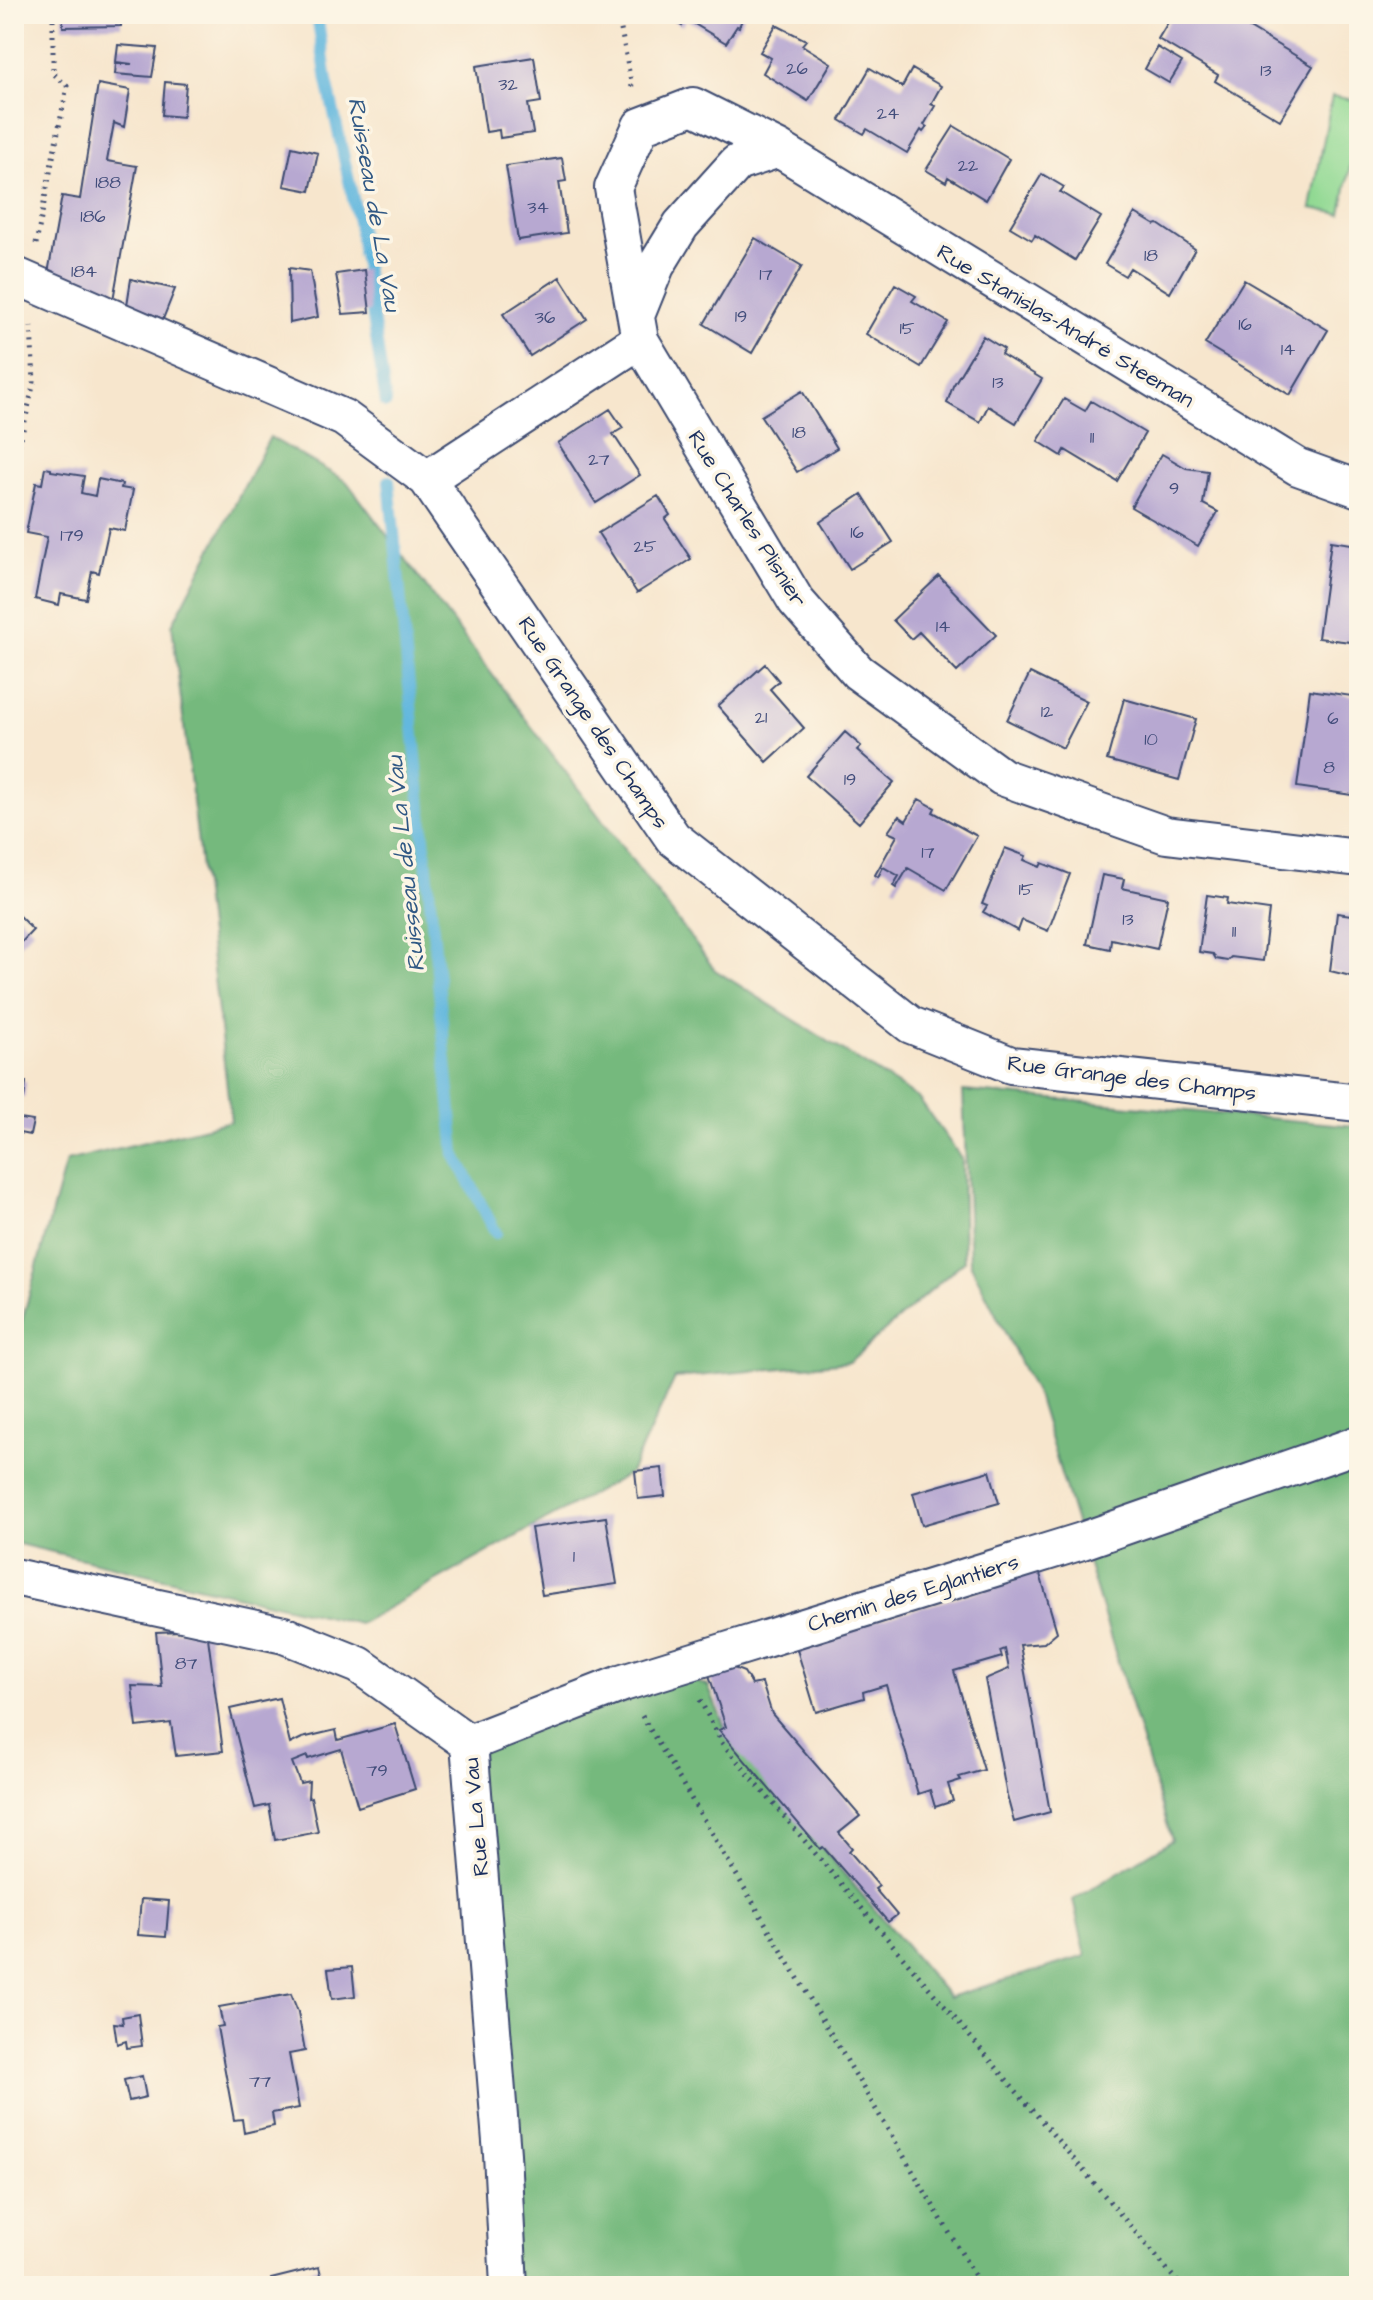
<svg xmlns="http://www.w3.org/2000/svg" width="1373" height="2300" viewBox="0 0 1373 2300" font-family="'Architects Daughter',sans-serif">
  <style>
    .green { fill: #91d993; stroke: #568478; stroke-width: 2 }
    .forest { fill: #74b97d; stroke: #48746e; stroke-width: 2 }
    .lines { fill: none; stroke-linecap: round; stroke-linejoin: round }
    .stream { stroke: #62b7de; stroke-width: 12 }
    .building { fill: #b7a8d1 }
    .minor-casing { stroke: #3c4a6f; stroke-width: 40 }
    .path { stroke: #3c4a6f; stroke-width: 5; stroke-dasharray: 2 6; stroke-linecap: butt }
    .minor { stroke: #fff; stroke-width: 36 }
    .labels { text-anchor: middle; stroke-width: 7; stroke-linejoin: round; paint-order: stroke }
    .number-label { font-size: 18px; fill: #424d7b }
    .street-label { font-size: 22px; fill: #1b2f5e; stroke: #fcf5e5 }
    .water-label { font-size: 24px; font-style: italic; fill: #305884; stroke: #fcf5e5 }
  </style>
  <rect width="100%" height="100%" fill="#fcf5e5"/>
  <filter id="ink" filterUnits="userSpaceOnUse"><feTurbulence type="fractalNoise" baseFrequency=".0125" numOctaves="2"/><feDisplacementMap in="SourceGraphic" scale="16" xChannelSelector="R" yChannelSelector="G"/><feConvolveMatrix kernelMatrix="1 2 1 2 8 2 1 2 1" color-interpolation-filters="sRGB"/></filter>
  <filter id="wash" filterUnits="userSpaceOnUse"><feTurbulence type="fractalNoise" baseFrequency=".006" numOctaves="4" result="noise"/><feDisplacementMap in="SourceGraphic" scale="32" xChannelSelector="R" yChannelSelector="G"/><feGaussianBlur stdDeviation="1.8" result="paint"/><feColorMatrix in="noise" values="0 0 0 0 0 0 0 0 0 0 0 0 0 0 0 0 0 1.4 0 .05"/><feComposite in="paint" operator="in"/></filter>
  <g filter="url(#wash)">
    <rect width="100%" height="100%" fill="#f7e6cd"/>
    <path class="green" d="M1332 96 1359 101V121L1341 214 1311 208Z"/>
    <path class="forest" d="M270 437 347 482 715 970 918 1098 962 1159 964 1261 849 1362 675 1378 630 1473 359 1624 14 1543V1350L66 1161 231 1121 172 625Z
      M963 1091 1356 1126 1359 1130V2286H495L471 1730 674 1674 708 1686 730 1740 949 1997 1086 1956 1073 1900 1172 1840 1038 1398 970 1263Z"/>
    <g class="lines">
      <path class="stream" d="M317 14 327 81 359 226 386 403
        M389 481 455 1154 496 1233"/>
    </g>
    <g id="blocks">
      <path class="building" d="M63 14H121V26L63 27Z
        M662 14H744L739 27 737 26 726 43 686 19 682 26Z
        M1173 14H1226L1313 66 1280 120 1215 81 1218 75 1158 39Z
        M776 25 806 40 802 45 831 63 808 101 763 73 771 58 760 52Z
        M118 45 157 48 152 77 115 74 116 64H132L116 62Z
        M1157 47 1182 62 1169 83 1145 69Z
        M534 57 541 102 528 104 533 133 500 138 499 130 486 132 476 66Z
        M870 68 902 87 912 69 941 86 931 104 935 106 924 125 927 127 923 132 921 130 907 153 867 129 864 134 840 120Z
        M165 82 186 84 183 117 162 115Z
        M98 84 130 90 124 127 114 123 107 161 137 166 113 300 47 279 62 196 80 199Z
        M954 126 1009 159 986 200 948 177 946 182 926 170Z
        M292 147 318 153 310 191 284 186Z
        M562 158 566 181 559 182 567 233 518 240 506 166Z
        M1042 174 1064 187 1060 192 1101 217 1075 260 1035 235 1032 240 1010 227Z
        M1135 213 1155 225 1158 224 1195 249 1170 293 1130 268 1125 276 1105 264Z
        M755 238 802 266 752 353 704 324Z
        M289 268 310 271 318 317 290 323Z
        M365 270 370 312 343 314 336 274Z
        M560 277 587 319 530 356 503 314Z
        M131 279 175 289 163 319 127 305Z
        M1244 280 1328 330 1290 395 1205 344Z
        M895 284 916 296 912 301 948 322 921 367 866 334Z
        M983 336 1004 349 1001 354 1042 379 1016 423 988 406 980 422 947 403 953 386Z
        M802 391 837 448 797 472 761 416Z
        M1064 399 1085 411 1091 401 1145 433 1117 481 1065 450 1062 456 1038 441Z
        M610 409 623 428 613 434 640 475 596 503 558 443Z
        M1162 454 1186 468 1208 471 1203 504 1218 512 1198 546 1131 507Z
        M45 468 51 469V471L84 476 81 493 95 496 98 479 122 484 121 488 133 490 125 531 109 528 99 573 92 571 86 599 61 594 59 605 35 599 47 537 26 533 36 483 42 484Z
        M862 494 893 542 850 569 820 522Z
        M658 496 670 515 665 519 691 559 637 593 598 533Z
        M1331 541 1359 545V643L1318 638Z
        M939 576 996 635 957 672 919 632 911 639 893 620Z
        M765 664 779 681 770 689 804 728 767 762 718 706Z
        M1030 673 1087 701 1063 748 1007 720Z
        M1310 690 1359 697V796L1297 787Z
        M1124 699 1196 719 1179 780 1107 760Z
        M845 732 861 746 857 750 894 782 859 823 806 776Z
        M919 799 935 808 933 812 977 836 946 890 908 868 896 888 893 886 899 876 883 867 878 877 875 875 897 836 888 832 899 816 906 821Z
        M1005 848 1026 856 1024 860 1040 867 1042 863 1070 874 1048 931 1022 920 1018 931 983 912 987 906 982 904Z
        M1102 875 1124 879 1122 888 1168 898 1157 949 1111 939 1110 949 1087 944Z
        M1207 895 1228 898 1227 904 1269 910 1263 961 1231 957 1227 961 1216 959 1213 954 1199 952Z
        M1337 913 1359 916V978L1330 971Z
        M17 914 33 930 18 946 14 942V917Z
        M14 1079 26 1082 24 1098 14 1095Z
        M14 1118 33 1121 30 1135 14 1132Z
        M662 1468 665 1496 638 1499 635 1471Z
        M990 1471 999 1503 922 1525 913 1493Z
        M606 1517 617 1584 542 1595 531 1528Z
        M1026 1571 1040 1574 1057 1632 1044 1643 1020 1645 1050 1812 1014 1822 1007 1796 985 1679 1009 1669 1005 1649 1000 1651 1002 1657 954 1671 984 1770 959 1777 961 1780 948 1784 953 1801 935 1807 930 1790 918 1794 886 1685 863 1692 864 1698 816 1712 795 1643 1012 1582Z
        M207 1630 223 1751 176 1756 171 1723 137 1727 132 1686 162 1687 156 1632Z
        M731 1667 744 1672 752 1685 762 1683 772 1714 860 1816 839 1833 852 1848 849 1851 879 1886 875 1889 897 1915 888 1922 823 1847 820 1849 719 1730 726 1727 708 1672Z
        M279 1698 290 1744 302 1738 336 1730 338 1740 395 1724 415 1789 358 1807 341 1749 308 1759 307 1756 292 1762 300 1783 309 1781 308 1798 311 1797 318 1832 275 1840 269 1805 255 1808 230 1709Z
        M141 1899 169 1901 166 1937 138 1935Z
        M352 1967 355 1996 332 1999 328 1969Z
        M291 1994 298 2012 305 2051 289 2054 299 2108 272 2113 274 2126 244 2133 242 2119 234 2120 217 2027 223 2026 219 2007Z
        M138 2014 142 2046 127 2048 126 2041 117 2044 114 2023 123 2024 122 2017Z
        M142 2076 146 2097 129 2101 124 2080Z
        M319 2267 324 2286H272L271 2279Z"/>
    </g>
  </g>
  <g filter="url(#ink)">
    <use href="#blocks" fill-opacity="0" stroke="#3c4a6f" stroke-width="2"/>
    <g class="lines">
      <defs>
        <path id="minor" d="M14 275 344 418 427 479 673 838 911 1025 1011 1065 1359 1103
          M637 313 656 266 681 225 737 163 779 149
          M640 340 796 601 858 672 1002 777 1166 835 1359 858
          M427 479 640 340 613 188 641 126 693 106 779 149 1298 467 1359 489
          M14 1577 284 1635 359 1665 469 1743 502 2154 509 2286
          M469 1743 623 1683 1082 1541 1359 1444"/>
      </defs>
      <use href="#minor" class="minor-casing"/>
      <path class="path" d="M618 14 632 87
        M36 244 67 86 53 73V14
        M14 469 34 382 31 326
        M700 1700 722 1743 1181 2286
        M642 1716 981 2286"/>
      <use href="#minor" class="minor"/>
    </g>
  </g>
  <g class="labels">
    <g class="number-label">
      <text x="797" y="74">26</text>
      <text x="1266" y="76">13</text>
      <text x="508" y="90">32</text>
      <text x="888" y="119">24</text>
      <text x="968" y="171">22</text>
      <text x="108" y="188">188</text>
      <text x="538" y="213">34</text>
      <text x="93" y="222">186</text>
      <text x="1151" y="261">18</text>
      <text x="84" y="277">184</text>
      <text x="766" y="280">17</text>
      <text x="741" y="322">19</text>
      <text x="545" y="323">36</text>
      <text x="1245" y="330">16</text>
      <text x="907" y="334">15</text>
      <text x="1288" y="355">14</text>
      <text x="998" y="388">13</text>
      <text x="799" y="438">18</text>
      <text x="1092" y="443">11</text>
      <text x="599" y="465">27</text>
      <text x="1174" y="494">9</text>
      <text x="857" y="538">16</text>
      <text x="72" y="541">179</text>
      <text x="645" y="552">25</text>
      <text x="943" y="632">14</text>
      <text x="1047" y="717">12</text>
      <text x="761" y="723">21</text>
      <text x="1333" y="724">6</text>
      <text x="1151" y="745">10</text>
      <text x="1329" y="773">8</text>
      <text x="850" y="785">19</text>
      <text x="928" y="858">17</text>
      <text x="1026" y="895">15</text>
      <text x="1128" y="925">13</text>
      <text x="1234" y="937">11</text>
      <text x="574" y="1562">1</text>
      <text x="186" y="1669">87</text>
      <text x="377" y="1776">79</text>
      <text x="260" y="2087">77</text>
    </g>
    <g class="street-label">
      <text transform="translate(1066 325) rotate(31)" y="8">Rue Stanislas-André Steeman</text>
      <text transform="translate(748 518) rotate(58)" y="8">Rue Charles Plisnier</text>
      <text transform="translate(594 722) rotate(56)" y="8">Rue Grange des Champs</text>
      <text transform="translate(1132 1077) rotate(7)" y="8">Rue Grange des Champs</text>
      <text transform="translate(913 1592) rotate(-17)" y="8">Chemin des Eglantiers</text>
      <text transform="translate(475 1817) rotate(-95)" y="8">Rue La Vau</text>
    </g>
    <g class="water-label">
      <text transform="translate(375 204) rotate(80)" y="8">Ruisseau de La Vau</text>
      <text transform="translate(405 864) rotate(-96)" y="8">Ruisseau de La Vau</text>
    </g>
  </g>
  <rect width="1373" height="2300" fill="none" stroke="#fcf5e5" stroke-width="48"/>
</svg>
